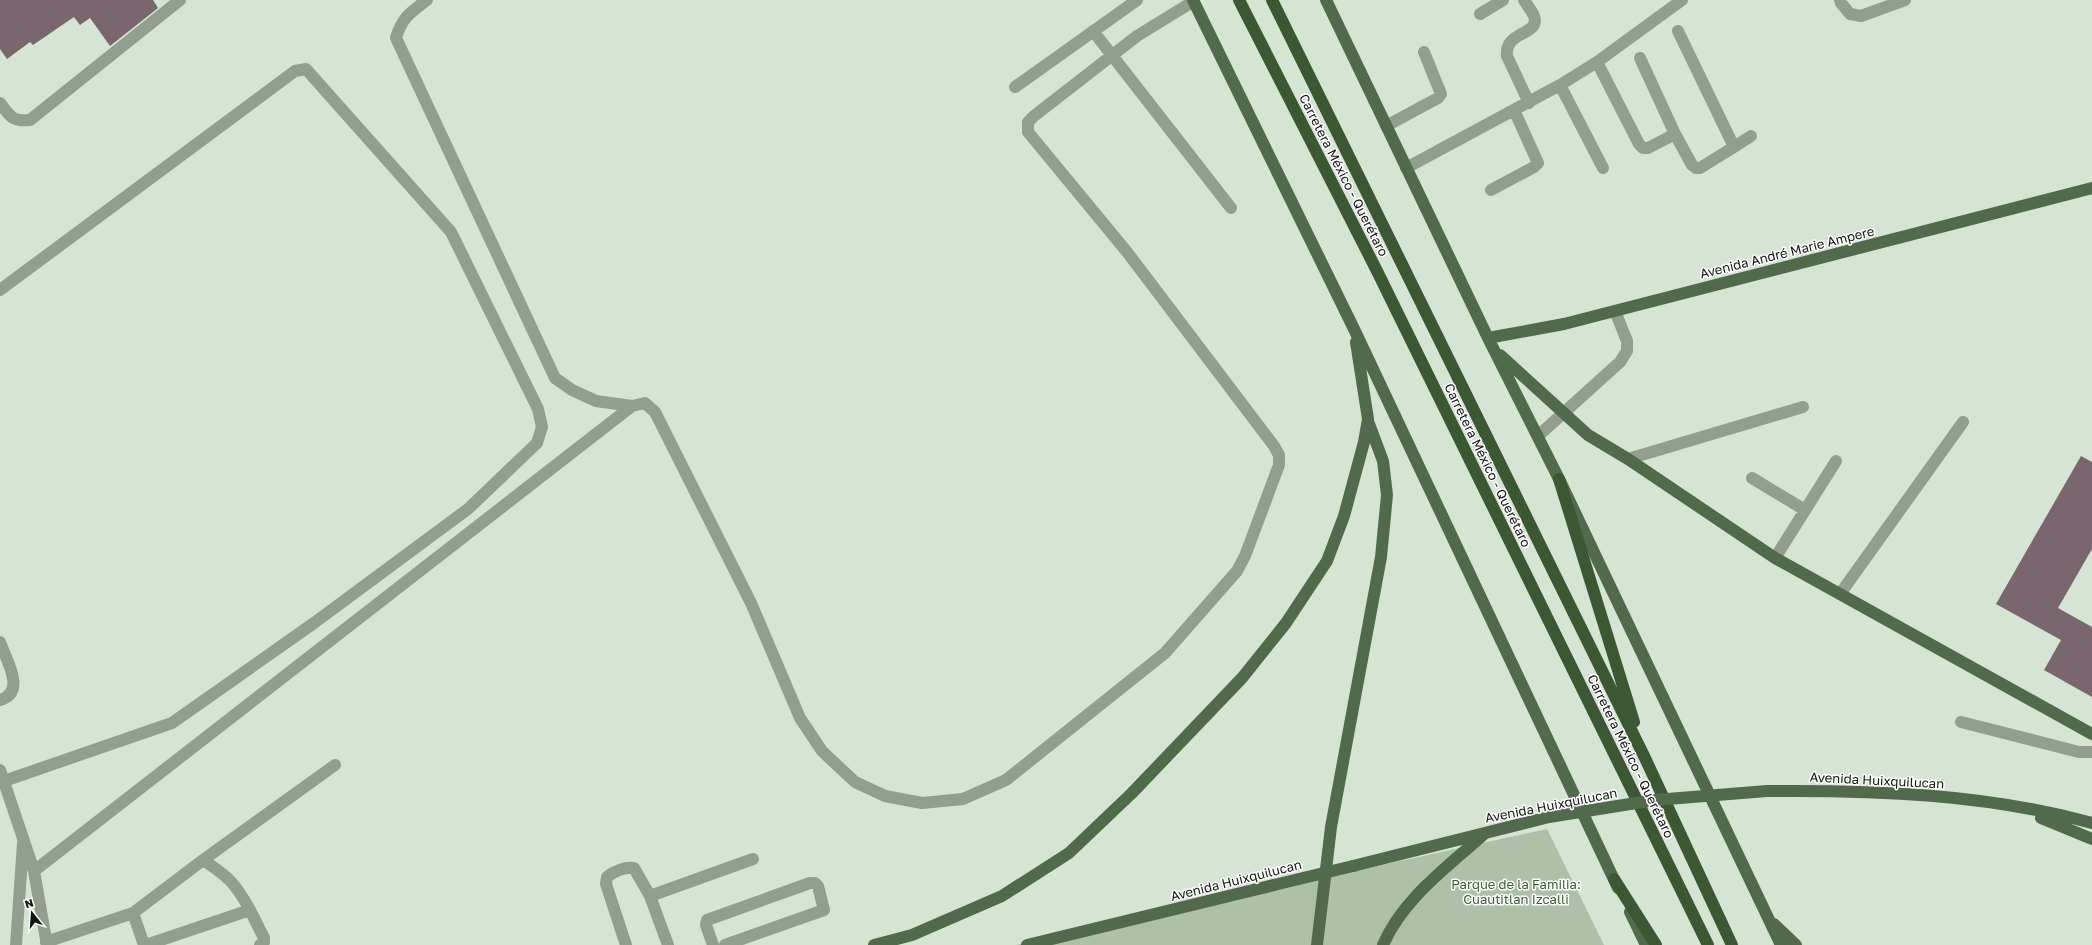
<svg xmlns="http://www.w3.org/2000/svg" width="2092" height="945" viewBox="0 0 2092 945" font-family="'Golos Text',sans-serif">
  <style>
    .green { fill: #adc1a9 }
    .building { fill: #79666f }
    .lines { fill: none; stroke-linecap: round; stroke-linejoin: round }
    .minor { stroke: #929f8e; stroke-width: 12 }
    .major { stroke: #526a4c; stroke-width: 12 }
    .highway { stroke: #3b5734; stroke-width: 12 }
    .major-bridge { stroke: #526a4c; stroke-width: 12 }
    .labels { text-anchor: middle; stroke-width: 3; stroke-linejoin: round; paint-order: stroke }
    .street-label { font-size: 13px; fill: #10150f; stroke: #fff }
    .park-label { font-size: 13px; fill: #38632e; stroke: #fff }
  </style>
  <rect width="100%" height="100%" fill="#d6e4d3"/>
  <path class="green" d="M1547 829 1604 945H1016Z"/>
  <path class="building" d="M0 0H153L158 8 110 46 90 18 80 25 74 17 33 45 30 42 7 59 0 49Z
    M2081 456 2092 462V549L2058 608 2092 627V697L2044 670 2061 640 1996 604Z"/>
  <g class="lines">
    <path class="minor" d="M427 0C411 12 402 17 396 38L555 378 572 390 596 401 632 406
      M1524 0C1527 5 1532 11 1534 16 1541 36 1504 30 1507 56L1529 103
      M1840 0 1841 3 1850 14 1861 16 1905 0
      M1480 14 1503 0
      M1093 31 1231 208
      M1597 62 1639 144 1643 148H1648L1675 134 1640 58
      M1560 85 1603 168
      M1015 87 1137 0
      M0 103C10 116 12 122 30 120L180 0
      M1386 126 1438 98 1441 94 1424 52
      M1675 134 1692 165 1696 168H1700L1734 147 1678 31
      M1734 147 1751 136
      M1406 168 1560 85 1597 62 1682 0
      M1491 190 1534 167 1538 163 1514 110
      M0 290 295 71 306 69 451 232 538 409 542 427 537 443 468 509 314 623 172 723 4 781
      M1538 436 1620 362 1627 351V341L1615 311
      M1628 459 1803 407
      M1752 478 1805 510
      M1775 558 1836 461
      M1840 594 1963 422
      M0 642C6 660 27 692 0 700
      M1961 722 2079 752H2092
      M0 770 34 871 47 945
      M203 860C229 877 235 883 250 910
      M34 871 632 406 645 403 655 412 751 603 800 718 822 751 855 782 885 796 922 803 963 799 1006 780 1165 653 1237 571 1245 556 1279 465V455L1274 446 1127 252 1028 132V122L1034 116 1137 36 1194 1
      M133 913 144 945
      M46 942 133 913 203 860 335 765
      M16 945 23 843
      M146 945 250 910 264 938V942L260 945
      M626 945 606 884 607 877C614 871 625 867 634 868L650 896
      M668 945 650 896 753 859
      M713 945 706 925 707 920 810 883H815L818 886 824 910 725 945"/>
    <path class="major" d="M1193 0 1354 329 1618 888
      M1326 0 1488 338 1559 479 1781 945
      M1488 338 1564 324 2092 188
      M1500 355 1588 435 1628 459 1775 558 2092 734
      M1767 791C1876 790 1986 794 2092 823
      M2041 818 2092 839
      M1353 866 1549 817
      M1630 912 1646 945
      M1774 924 1796 945
      M874 945 912 935 1002 896 1069 853 1132 793 1242 678 1286 623 1327 561 1344 516 1364 442 1368 419 1356 342
      M1027 945 1274 885
      M1317 945 1331 827 1381 557 1387 495 1383 461 1368 421
      M1383 945C1403 898 1448 867 1485 833"/>
    <path class="highway" d="M1239 0 1377 271 1708 945
      M1272 0 1645 758 1732 945
      M1559 479 1634 722
      M1614 879 1656 945"/>
    <path class="major-bridge" d="M1549 817 1655 800 1767 791
      M1274 885 1353 866"/>
  </g>
  <g class="labels">
    <g class="street-label">
      <text transform="translate(1344 175) rotate(63)" y="5">Carretera México - Querétaro</text>
      <text transform="translate(1787 252) rotate(-14)" y="5">Avenida André Marie Ampere</text>
      <text transform="translate(1488 465) rotate(64)" y="5">Carretera México - Querétaro</text>
      <text transform="translate(1631 756) rotate(64)" y="5">Carretera México - Querétaro</text>
      <text transform="translate(1877 780) rotate(3)" y="5">Avenida Huixquilucan</text>
      <text transform="translate(1551 805) rotate(-11)" y="5">Avenida Huixquilucan</text>
      <text transform="translate(1236 880) rotate(-14)" y="5">Avenida Huixquilucan</text>
    </g>
    <g class="park-label">
      <text x="1516" y="889">Parque de la Familia:<tspan x="1516" dy="15">Cuautitlan Izcalli</tspan></text>
    </g>
  </g>
  <g transform="translate(32 913) rotate(343)" stroke="#ffffff" stroke-width="3" paint-order="stroke">
  <path d="M0-3L7 15L0 10L-7 15Z" fill="#10150f"/>
  <text y="-6" font-size="11" font-weight="bold" text-anchor="middle" fill="#10150f">N</text>
  </g>
</svg>
